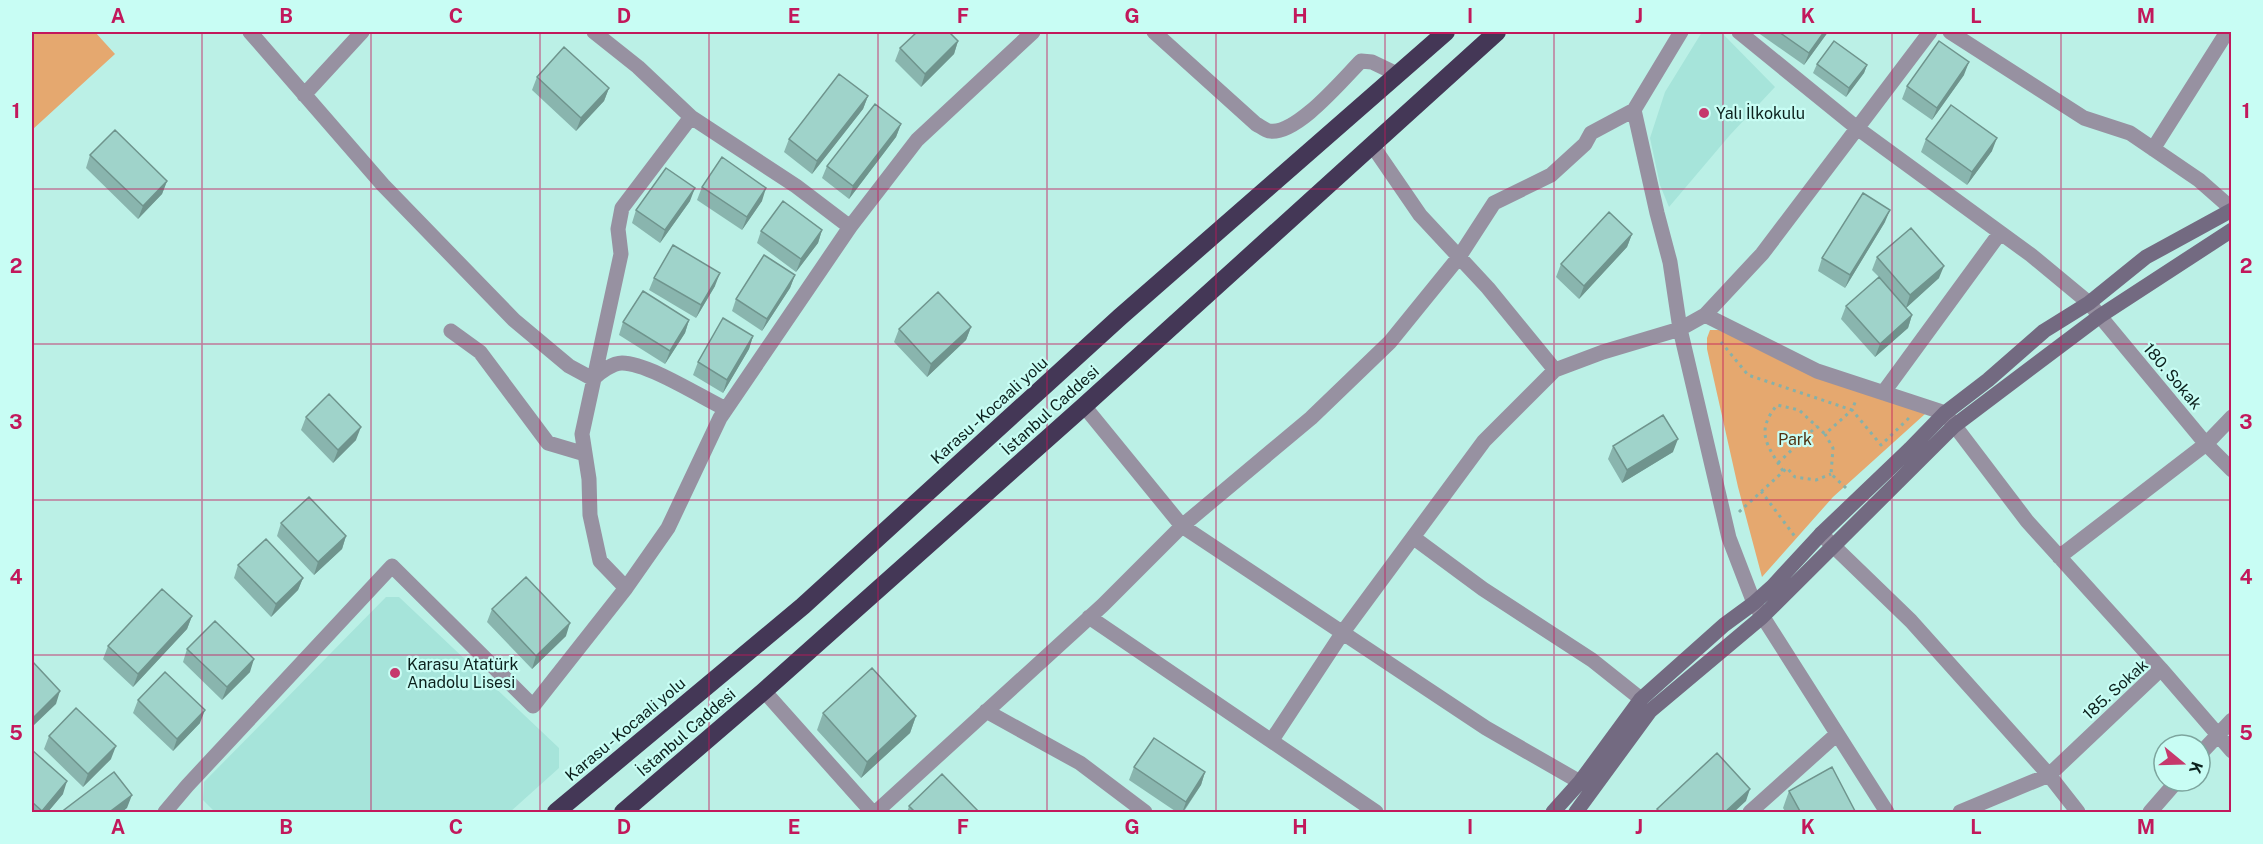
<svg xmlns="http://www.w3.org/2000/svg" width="2263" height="844" viewBox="0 0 2263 844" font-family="'Public Sans',sans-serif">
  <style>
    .built { fill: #a6e4da }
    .green { fill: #e5a86f }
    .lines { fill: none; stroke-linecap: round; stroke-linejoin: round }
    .path { stroke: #86b1a9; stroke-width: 3; stroke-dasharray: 3 4.5; stroke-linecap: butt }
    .street { stroke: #9791a1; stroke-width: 15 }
    .secondary { stroke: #736a81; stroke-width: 15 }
    .highway { stroke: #443756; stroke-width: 18 }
    .wall { fill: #89b5ae }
    .shaded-wall { fill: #6f948d }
    .building { fill: #9fd3ca; stroke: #6f948d; stroke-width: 1.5 }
    .grid { fill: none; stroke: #c2185b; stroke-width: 1.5; stroke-opacity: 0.55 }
    .poi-dot { fill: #c6396c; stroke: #c8fdf4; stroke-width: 2 }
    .labels { text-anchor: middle; stroke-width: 4.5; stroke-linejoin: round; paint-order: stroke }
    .poi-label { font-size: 16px; fill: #0c211d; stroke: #c8fdf4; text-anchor: start }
    .street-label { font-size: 16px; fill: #0c211d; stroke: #c8fdf4 }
    .park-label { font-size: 16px; fill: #503111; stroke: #c8fdf4 }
    .neatline { fill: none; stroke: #c2185b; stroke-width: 2 }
    .grid-label { font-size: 20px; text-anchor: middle; font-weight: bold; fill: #c2185b }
  </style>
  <rect width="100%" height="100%" fill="#bbf0e6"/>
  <path class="built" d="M1702 32H1721L1775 87 1730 135 1669 207 1660 185 1650 138 1665 92Z
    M386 597H399L559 748V768L510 812H215L203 800 204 782Z"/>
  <path class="green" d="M33 32H95L115 54 32 130V33Z
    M1710 330H1721L1925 414 1833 497 1762 577 1738 487 1707 349V338Z"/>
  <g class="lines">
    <path class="path" d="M1721 342 1748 375 1852 410 1856 400
      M1778 463 1817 426
      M1783 471C1767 445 1755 432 1777 405L1799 410 1825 434
      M1846 488 1831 474 1833 448 1825 434 1852 410 1881 445 1908 419 1906 418
      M1761 491 1796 538
      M1739 512 1787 468 1795 477 1816 480 1831 474"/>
    <path class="street" d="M250 32 383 185 514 320 569 366 593 379C600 372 613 363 622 363 648 363 701 397 726 409
      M594 32 638 67 691 117 796 186 850 227
      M1154 32 1256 124C1260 126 1265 130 1269 131 1296 136 1343 79 1361 61L1372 62 1397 74
      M1681 32 1634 110 1657 213 1670 262 1680 329 1729 538 1754 603 1887 812
      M1739 32 1857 128 2031 255 2089 303 2206 444 2232 470
      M1950 32 2084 118 2130 133 2199 180 2232 209
      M304 95 362 32
      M1372 145 1420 215 1488 288 1555 370
      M2153 149 2227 32
      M1705 315 1817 371 1945 413 2027 521 2161 669
      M451 331 480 352 548 443 585 454
      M1883 393 2000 233
      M1084 406 1182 526 1486 728 1580 782
      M1821 534 1911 621 2049 775 1960 812
      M1414 538 1483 589 1592 660 1641 699
      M2059 557 2206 444 2232 417
      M626 588 600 561 590 515 589 479 582 434 621 254 618 229 622 208 691 117
      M1089 617 1376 812
      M764 691 872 812
      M986 711 1080 763 1145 812
      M1272 740 1343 632 1484 441 1555 370 1603 352 1680 329 1705 315 1762 254 1930 32
      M2200 754 2232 720
      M165 812 187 786 392 566 533 706 626 588 668 528 720 418 850 227 917 140 1033 32
      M876 812 1103 605 1182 526 1311 418 1390 342 1459 257 1494 203 1551 175 1585 144 1591 133 1634 110
      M1750 812 1837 734
      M2078 812 2049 775 2161 669 2232 751
      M2150 812 2177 781"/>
    <path class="secondary" d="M1553 812 1580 782 1641 699 1724 625 1754 603 1773 586 1821 534 1910 449 1945 413 1988 380 2044 331 2089 303 2146 257 2232 210
      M1576 812 1650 711 1762 617 1954 426 2100 316 2232 230"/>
    <path class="highway" d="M556 812 803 606 1120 317 1446 32
      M623 812 764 691 1084 406 1497 32"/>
  </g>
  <path class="wall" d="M1757 32H1828L1804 65Z
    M958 41 954 54 921 87 895 61 900 48Z
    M1817 64 1867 65 1864 73 1846 97 1813 73Z
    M1964 75 1932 120 1902 99 1907 86Z
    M537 77 609 88 604 101 576 131 532 90Z
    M868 96 863 109 812 174 784 152 789 139Z
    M901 124 896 137 849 199 822 178 827 166Z
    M1926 139 1992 151 1967 185 1921 152Z
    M90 155 167 181 162 194 138 219 86 168Z
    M702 187 762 201 742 230 697 200Z
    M690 201 660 243 632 223 636 210Z
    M1885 222 1845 288 1818 271 1822 258Z
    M822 230 818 243 796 272 757 243 761 231Z
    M1632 234 1627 247 1579 299 1556 277 1561 264Z
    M1877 257 1939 278 1906 308 1912 315 1908 328 1875 357 1841 319 1846 306 1879 277 1872 270Z
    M795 275 790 288 762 331 732 311 736 299Z
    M654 278 715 286 696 318 649 290Z
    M689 320 685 333 665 364 619 335 623 322Z
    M971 327 966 340 927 377 894 342 899 329Z
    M753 336 749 349 723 393 693 375 698 362Z
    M306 417 356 440 333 463 301 430Z
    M1613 446 1673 452 1622 483 1608 459Z
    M281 523 346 536 342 549 314 575 277 536Z
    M238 565 303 578 298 590 271 617 234 578Z
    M492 609 566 636 532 669 487 622Z
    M192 616 187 629 133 687 103 659 108 646Z
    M187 649 250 672 222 700 183 662Z
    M138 700 200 723 173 751 133 713Z
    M823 713 916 716 910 733 861 778 817 730Z
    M49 736 111 759 83 787 44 749Z
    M32 750 63 794 47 813H32Z
    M1134 767 1205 772 1201 785 1183 813H1178L1129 780Z
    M1789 791 1856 813H1786L1783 808Z
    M909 806 980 813H907Z"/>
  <path class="shaded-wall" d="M1824 32H1828L1804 65 1809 53Z
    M958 41 954 54 921 87 925 74Z
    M1969 62 1964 75 1932 120 1937 108Z
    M1867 65 1864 73 1846 97 1849 88Z
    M609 88 604 101 576 131 581 118Z
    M868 96 863 109 812 174 817 161Z
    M901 124 896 137 849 199 853 186Z
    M1997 138 1992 151 1967 185 1972 172Z
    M167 181 162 194 138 219 143 206Z
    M695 188 690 201 660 243 665 230Z
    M766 188 762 201 742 230 747 217Z
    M1890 210 1885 222 1845 288 1850 275Z
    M822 230 818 243 796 272 801 259Z
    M1632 234 1627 247 1579 299 1584 286Z
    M1944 266 1939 278 1906 308 1910 295Z
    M720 273 715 286 696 318 701 305Z
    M795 275 790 288 762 331 767 319Z
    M1912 315 1908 328 1875 357 1880 344Z
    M689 320 685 333 665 364 670 351Z
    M971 327 966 340 927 377 931 364Z
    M753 336 749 349 723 393 727 380Z
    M361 427 356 440 333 463 338 450Z
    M1678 439 1673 452 1622 483 1627 470Z
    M346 536 342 549 314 575 318 562Z
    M303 578 298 590 271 617 276 604Z
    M192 616 187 629 133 687 138 674Z
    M570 623 566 636 532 669 536 656Z
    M254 659 250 672 222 700 227 687Z
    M60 691 56 704 32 727V719Z
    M205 710 200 723 173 751 177 739Z
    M916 716 910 733 861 778 867 762Z
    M116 746 111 759 83 787 88 774Z
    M1205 772 1201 785 1182 813 1186 802Z
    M67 781 63 794 47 813H41Z
    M1750 789 1746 801 1733 813H1724Z
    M132 795 127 808 121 813H108Z"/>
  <path class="building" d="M917 32H949L958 41 925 74 900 48Z
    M1779 32H1824L1809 53Z
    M1834 41 1867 65 1849 88 1817 64Z
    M1939 41 1969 62 1937 108 1907 86Z
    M564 47 609 88 581 118 537 77Z
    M839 74 868 96 817 161 789 139Z
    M875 104 901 124 853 186 827 166Z
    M1951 105 1997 138 1972 172 1926 139Z
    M115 130 167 181 143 206 90 155Z
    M722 157 766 188 747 217 702 187Z
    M666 168 695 188 665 230 636 210Z
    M1863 193 1890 210 1850 275 1822 258Z
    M783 201 822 230 801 259 761 231Z
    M1609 212 1632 234 1584 286 1561 264Z
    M1911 228 1944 266 1910 295 1877 257Z
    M673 245 720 273 701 305 654 278Z
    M764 255 795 275 767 319 736 299Z
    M1879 277 1912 315 1880 344 1846 306Z
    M643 291 689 320 670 351 623 322Z
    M938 292 971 327 931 364 899 329Z
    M723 318 753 336 727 380 698 362Z
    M329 394 361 427 338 450 306 417Z
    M1663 415 1678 439 1627 470 1613 446Z
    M309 497 346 536 318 562 281 523Z
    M266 539 303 578 276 604 238 565Z
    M526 577 570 623 536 656 492 609Z
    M162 589 192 616 138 674 108 646Z
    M215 621 254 659 227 687 187 649Z
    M32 661 60 691 32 719Z
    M872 668 916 716 867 762 823 713Z
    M165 672 205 710 177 739 138 700Z
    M76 708 116 746 88 774 49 736Z
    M1154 738 1205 772 1186 802 1134 767Z
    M32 750 67 781 42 811 32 802Z
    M1717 753 1750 789 1724 813H1661L1657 809Z
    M1832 767 1856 813H1801L1789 791Z
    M114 772 132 795 108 813H60Z
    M942 774 980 813H916L909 806Z"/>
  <path class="grid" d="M202 32V812M371 32V812M540 32V812M709 32V812M878 32V812M1047 32V812M1216 32V812M1385 32V812M1554 32V812M1723 32V812M1892 32V812M2061 32V812M32 189H2232M32 344H2232M32 500H2232M32 655H2232"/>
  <g class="poi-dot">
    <circle cx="1704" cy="113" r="6"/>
    <circle cx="395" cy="673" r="6"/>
  </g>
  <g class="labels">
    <g class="poi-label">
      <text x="1716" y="119">Yalı İlkokulu</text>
      <text x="407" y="670">Karasu Atatürk<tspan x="407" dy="18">Anadolu Lisesi</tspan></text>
    </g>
    <g class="street-label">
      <text transform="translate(2173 376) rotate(50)" y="6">180. Sokak</text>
      <text transform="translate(989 410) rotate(-42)" y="6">Karasu - Kocaali yolu</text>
      <text transform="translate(1050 410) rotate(-42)" y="6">İstanbul Caddesi</text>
      <text transform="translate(2115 689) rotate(-42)" y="6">185. Sokak</text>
      <text transform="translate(625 729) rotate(-40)" y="6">Karasu - Kocaali yolu</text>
      <text transform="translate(686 732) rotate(-41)" y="6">İstanbul Caddesi</text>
    </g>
    <g class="park-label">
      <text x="1795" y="445">Park</text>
    </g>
  </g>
  <rect width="2263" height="844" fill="none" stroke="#c8fdf4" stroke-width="66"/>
  <g transform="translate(2182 763) rotate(109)"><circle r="28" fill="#c8fdf4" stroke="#7da59e" stroke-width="1.5"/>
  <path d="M0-4.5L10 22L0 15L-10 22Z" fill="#c6396c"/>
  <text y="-9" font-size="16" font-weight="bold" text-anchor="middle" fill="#0c211d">K</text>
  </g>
  <rect x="33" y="33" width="2197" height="778" class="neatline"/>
  <g class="grid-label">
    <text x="118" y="23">A</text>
    <text x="286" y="23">B</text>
    <text x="456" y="23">C</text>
    <text x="624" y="23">D</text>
    <text x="794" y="23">E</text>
    <text x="963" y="23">F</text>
    <text x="1132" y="23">G</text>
    <text x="1300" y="23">H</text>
    <text x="1470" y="23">I</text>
    <text x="1639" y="23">J</text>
    <text x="1808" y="23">K</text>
    <text x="1976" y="23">L</text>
    <text x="2146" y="23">M</text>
    <text x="16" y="118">1</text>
    <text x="2246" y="118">1</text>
    <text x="16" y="273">2</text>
    <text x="2246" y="273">2</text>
    <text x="16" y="429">3</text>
    <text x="2246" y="429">3</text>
    <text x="16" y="584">4</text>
    <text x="2246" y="584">4</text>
    <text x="16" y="740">5</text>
    <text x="2246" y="740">5</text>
    <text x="118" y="834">A</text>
    <text x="286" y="834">B</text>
    <text x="456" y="834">C</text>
    <text x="624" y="834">D</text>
    <text x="794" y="834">E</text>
    <text x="963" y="834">F</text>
    <text x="1132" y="834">G</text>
    <text x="1300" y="834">H</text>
    <text x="1470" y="834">I</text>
    <text x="1639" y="834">J</text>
    <text x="1808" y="834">K</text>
    <text x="1976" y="834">L</text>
    <text x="2146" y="834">M</text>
  </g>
</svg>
